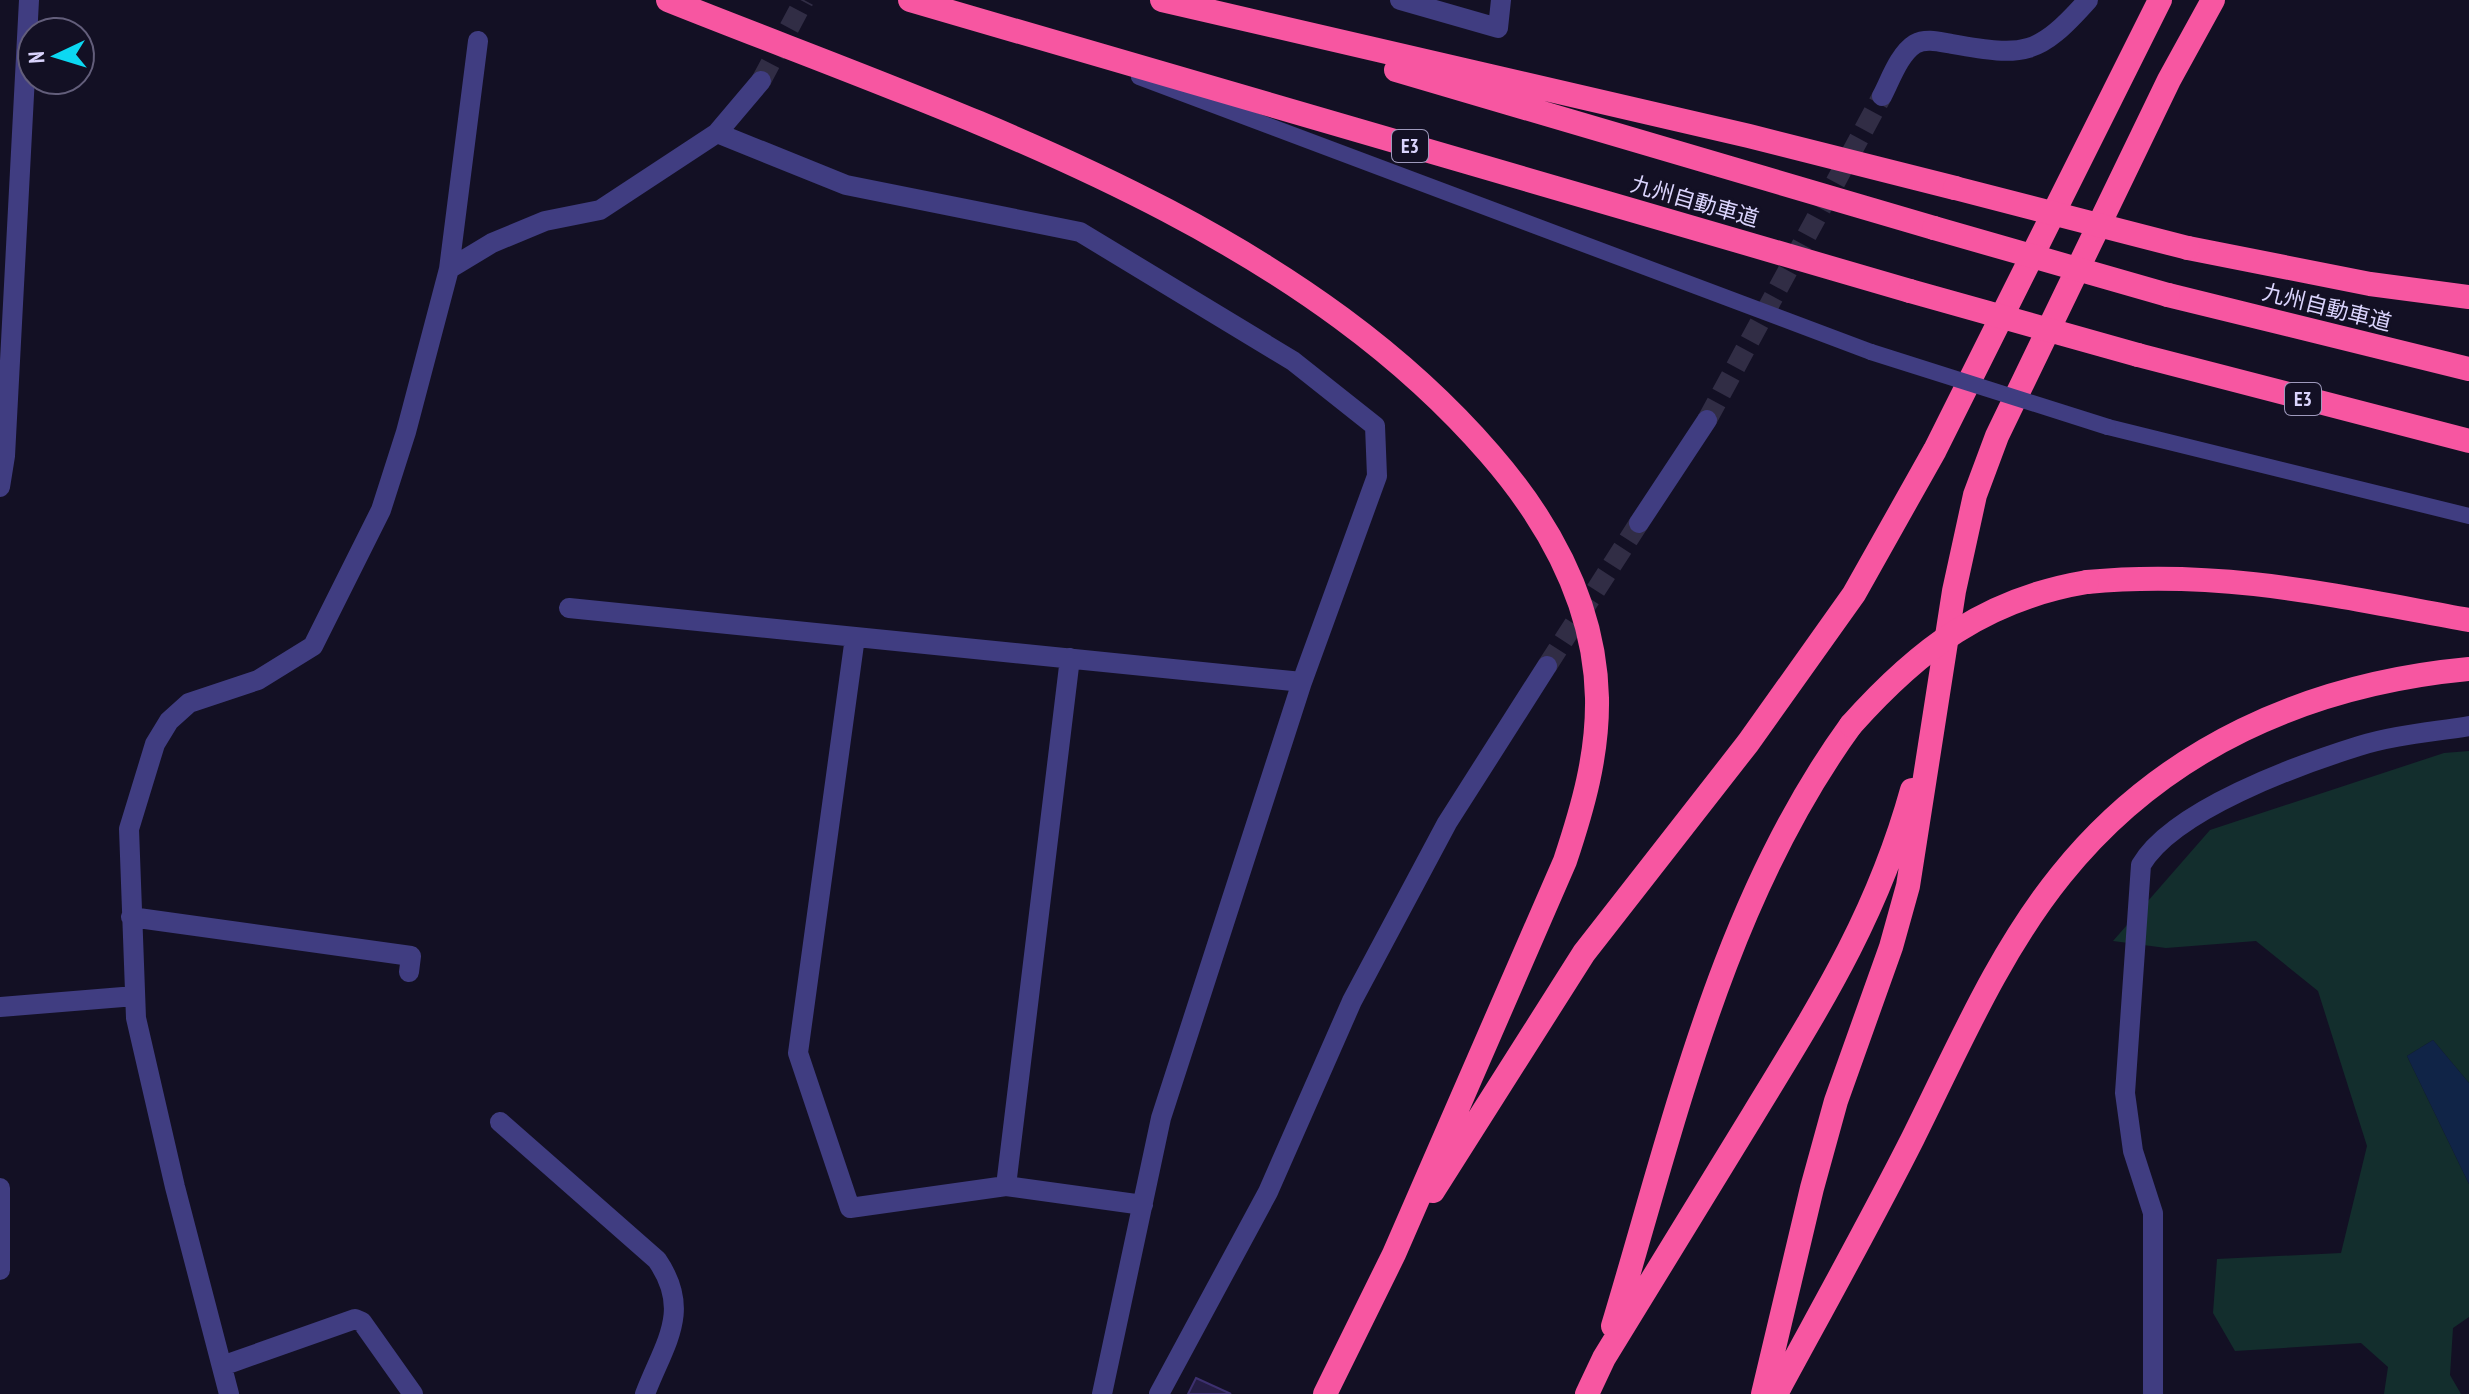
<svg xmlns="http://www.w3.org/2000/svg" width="2469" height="1394" viewBox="0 0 2469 1394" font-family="'PT Sans Narrow','Noto Sans JP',sans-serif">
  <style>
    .green { fill: #132e2d }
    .water { fill: #102447 }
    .building { fill: #251d44; stroke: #3d306f; stroke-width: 2 }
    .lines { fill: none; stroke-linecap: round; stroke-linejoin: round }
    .street-tunnel { stroke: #312d45; stroke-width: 20; stroke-dasharray: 20 10; stroke-linecap: butt }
    .lane { stroke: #403d81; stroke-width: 16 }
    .street { stroke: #403d81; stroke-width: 20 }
    .highway { stroke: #f756a1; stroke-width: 24 }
    .lane-bridge { stroke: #403d81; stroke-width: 16 }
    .highway-bridge { stroke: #f756a1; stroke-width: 24 }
    .labels { text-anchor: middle; stroke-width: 6; stroke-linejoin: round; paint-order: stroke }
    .shield { fill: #131024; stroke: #9e99bc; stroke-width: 2 }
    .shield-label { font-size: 20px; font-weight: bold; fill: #dad4fd }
    .street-label { font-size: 22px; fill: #dad4fd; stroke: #131024 }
  </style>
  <rect width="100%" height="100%" fill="#131024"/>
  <path class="green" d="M2469 751V1083L2433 1040 2407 1056 2469 1184V1317L2453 1328 2450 1375 2461 1394H2384L2388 1367 2361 1343 2235 1351 2213 1313 2217 1259 2341 1253 2367 1146 2318 991 2256 941 2166 948 2113 941 2210 830 2444 753Z"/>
  <path class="water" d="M2433 1040 2469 1083V1184L2407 1056Z"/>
  <path class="building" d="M1196 1378 1231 1394H1188Z"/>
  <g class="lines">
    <path class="street-tunnel" d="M761 81 804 0
      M1707 420 1882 96
      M1547 666 1639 523"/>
    <path class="lane" d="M1139 77 1871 352
      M2108 427 2469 516"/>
    <path class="street" d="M1400 0 1498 28 1501 0
      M1882 96C1890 81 1899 54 1915 44 1926 38 1940 42 1952 44 2025 57 2038 56 2088 0
      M717 133 846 185 1080 232 1293 361 1375 426 1377 476 1302 682 1161 1118 1102 1394
      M449 269 478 41
      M0 487 5 456 29 0
      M1639 523 1707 420
      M569 608 1302 682
      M855 637 798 1053 850 1208 1006 1186 1143 1205
      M131 917 411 956 409 972
      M0 1007 135 996
      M500 1122 657 1260C692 1311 665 1342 645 1394
      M1006 1186 1070 658
      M0 1188V1270
      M222 1366 355 1319 362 1322 413 1394
      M229 1394 175 1187 136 1018 129 829 155 744 169 721 189 703 258 680 313 646 381 510 406 432 449 269 492 243 545 221 600 210 717 133 761 81
      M1159 1394 1268 1192 1352 1001 1447 823 1547 666
      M2153 1394V1213L2133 1151 2125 1093 2141 865C2173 810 2298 765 2359 746 2394 735 2433 732 2469 726"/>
    <path class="highway" d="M668 0C950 113 1286 218 1490 454 1549 522 1595 605 1597 698 1598 755 1583 807 1565 861L1394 1254 1325 1394
      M910 0 1910 291
      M1162 0 1749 136 1955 188
      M1396 70 1934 228
      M2188 248 2370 284 2469 297
      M2168 295 2469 369
      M2138 355 2469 441
      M2087 582C2223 569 2336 596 2469 620
      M1433 1191 1584 953 1748 743 1854 594 1935 450 2160 0
      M1613 1326C1675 1121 1723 901 1851 725
      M1587 1394 1604 1358C1653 1277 1703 1196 1753 1115 1820 1005 1877 916 1912 790
      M1763 1394 1812 1188 1836 1101 1891 947 1908 886 1954 591 1975 495 1997 436 2169 80 2213 0
      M1776 1394C1822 1309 1869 1225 1913 1138 1957 1050 1998 953 2061 875 2163 748 2308 684 2469 669"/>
    <path class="lane-bridge" d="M1871 352 2108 427"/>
    <path class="highway-bridge" d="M1955 188 2188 248
      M1934 228 2168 295
      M1910 291 2138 355
      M1851 725C1919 649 1985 599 2087 582"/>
  </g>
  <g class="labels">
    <g class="shield">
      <rect x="1392" y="130" width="36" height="32" rx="6"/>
      <rect x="2285" y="383" width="36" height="32" rx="6"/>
    </g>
    <g class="shield-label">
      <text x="1410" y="153">E3</text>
      <text x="2303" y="406">E3</text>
    </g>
    <g class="street-label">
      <text transform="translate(1695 201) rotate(16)" y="8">九州自動車道</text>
      <text transform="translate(2327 307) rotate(14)" y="8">九州自動車道</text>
    </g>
  </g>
  <g transform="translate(56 56) rotate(266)"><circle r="38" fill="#131024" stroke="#635e7b" stroke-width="2"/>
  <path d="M0-6L14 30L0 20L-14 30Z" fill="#0cd8f2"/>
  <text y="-12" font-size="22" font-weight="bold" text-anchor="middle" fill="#dad4fd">N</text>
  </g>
</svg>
